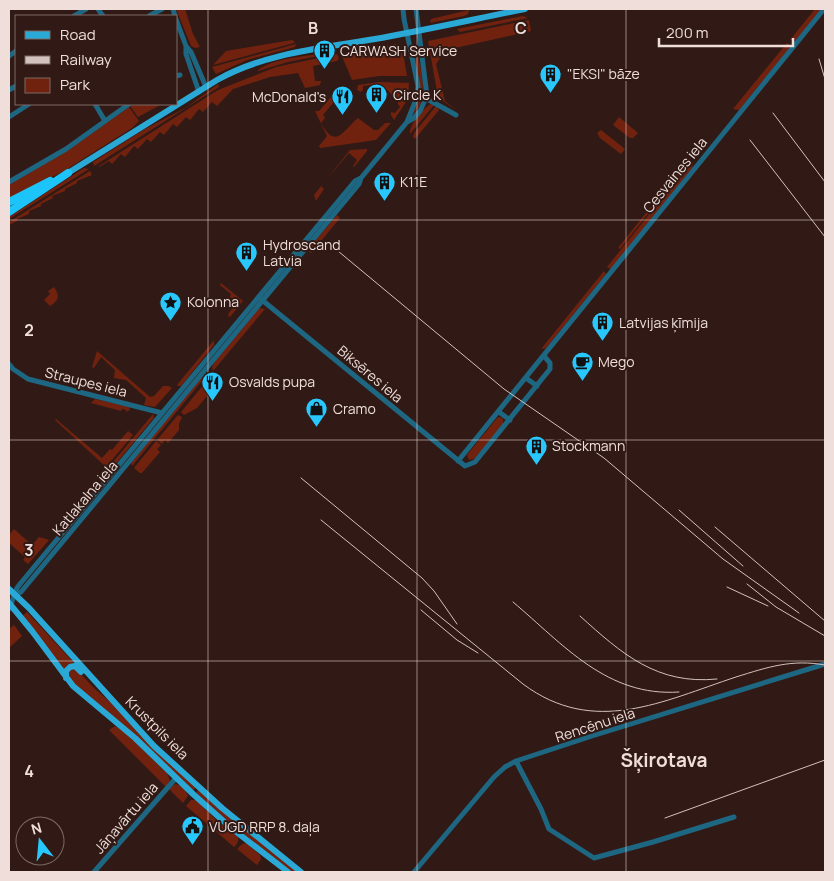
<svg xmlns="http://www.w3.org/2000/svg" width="834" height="881" viewBox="0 0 834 881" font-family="Manrope,sans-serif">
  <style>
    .green { fill: #71220f }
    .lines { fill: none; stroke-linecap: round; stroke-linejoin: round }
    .minor { stroke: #1e6782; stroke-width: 5 }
    .major { stroke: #2ba9d6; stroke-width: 6 }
    .highway { stroke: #1dc4fa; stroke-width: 8 }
    .rail { stroke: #d3c1bd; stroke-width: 1 }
    .grid { fill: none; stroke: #efdeda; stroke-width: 1; stroke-opacity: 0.55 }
    .labels { text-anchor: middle; stroke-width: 4; stroke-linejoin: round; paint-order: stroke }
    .poi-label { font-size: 14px; fill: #efdeda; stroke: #311a15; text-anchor: start }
    .street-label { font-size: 14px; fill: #efdeda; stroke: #311a15 }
    .district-label { font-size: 19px; font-weight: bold; fill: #efdeda; stroke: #311a15 }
    .grid-label { font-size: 16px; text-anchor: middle; font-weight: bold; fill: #efdeda; stroke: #311a15; stroke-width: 4; stroke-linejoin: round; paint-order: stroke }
  </style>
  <rect width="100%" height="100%" fill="#311a15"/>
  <path class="green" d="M176 9H185L193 34 200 47 195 48 191 46Z
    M815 9H821L796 40H790Z
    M469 10 468 14 464 16 430 23 431 19Z
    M523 16 528 18 460 32 457 29Z
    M529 20 531 31 446 50 436 64 445 101 457 111 438 97 428 41Z
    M292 40 295 42 294 43 213 65 226 51Z
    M787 43 791 46 739 110 733 109Z
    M296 44 295 47 247 60 216 74 212 67Z
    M397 44 404 58 407 76H379L352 80 341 54Z
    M412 46H416C420 69 432 100 410 117L418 103 421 92Z
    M330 52 334 53 288 62 258 71V70C278 56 307 57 330 52Z
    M337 54 339 58 337 61 313 66 315 81H321L320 85 305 88 298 73 270 77 233 89 217 106 212 102 203 112 199 109 190 120 186 117 177 127 173 124 164 135 160 132 151 142 147 139 138 149 134 146 125 157 121 154 112 164 109 161 99 167V166L218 90 276 67Z
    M379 82 409 83 408 99 394 120 391 115V112L395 113 400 107 398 104V101C383 86 385 83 363 86V90L361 92 357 90 358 85Z
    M218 84 219 87 94 166 93 162 145 129 187 107Z
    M347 87 351 90 353 97 352 99 349 100 344 96 338 97 323 115 325 118 321 123C336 151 344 129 358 118L374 130H378L385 123H391L376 140 320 148 319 146 327 136 315 111H319L337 90Z
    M136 104H162L138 117 130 106Z
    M431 104 434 105 410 134C409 125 423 108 431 104Z
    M436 106 439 110 415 139 413 137 414 133Z
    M129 107 139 121 132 128 64 171 9 199V185L67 151Z
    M619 117 638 133 633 138H630L613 125Z
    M601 130 625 149 621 154 600 138 597 133Z
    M367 149V151L354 167 353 166 357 160 349 153 321 186 324 189 316 201 314 195 350 150Z
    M689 159V162L620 249 618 248Z
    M691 162 693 163 692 168 611 269 607 267Z
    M84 168 89 169 9 219V217Z
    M90 171 92 175 77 181V183L65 189V191L52 196 53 198 41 204V206L29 211V214L17 219V221L9 225V222Z
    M337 215 340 218 311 253 309 252V248Z
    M604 271 606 274 546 348 541 349Z
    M221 283 243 301 230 317 228 316 229 313 237 302 230 297 231 294 220 285Z
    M54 287C60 295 59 301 50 306L44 300 50 294 48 291Z
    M259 308 265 309 213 371 212 367 214 363Z
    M214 340V345L181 386H178L177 385Z
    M97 351 150 397 154 396 163 386H169L172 388 155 407 144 405 146 398 126 380 114 378 115 370 101 357 94 368 92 367Z
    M206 376 132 466 131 462 201 377Z
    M210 377 221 384 218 383 197 408 184 415 181 412Z
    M95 399 129 407 130 410 126 412V410L122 409 121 411 91 403Z
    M153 414 154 418 152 420 115 465 108 468Z
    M178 415 182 417 179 424V430L168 443 165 440 162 444 157 440Z
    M500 417 503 419V425L474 459 469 460 467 455 497 418Z
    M56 419 102 458 110 449 112 450 128 431 133 435 106 467 55 420Z
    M156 441 161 445 157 449 160 452 142 473H140L134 468Z
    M92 485 94 490 64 526 60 525Z
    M14 529 32 545 39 537 49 540 28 564 23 560 25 557 9 543V535Z
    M27 612 75 664 67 665 64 671 22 616Z
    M14 625 22 636 9 648V629Z
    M73 669 77 670 94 688 108 700 195 787V789L192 790 68 678 69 671Z
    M115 726 126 733 167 773 170 780 166 787 109 730Z
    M175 784C181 785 187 791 188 796L183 803 169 789Z
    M198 790 297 872H292L221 816 196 793Z
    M191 800H196L216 820 238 837C239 841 237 845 234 847L186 806Z
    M246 843 260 855 261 859 257 865 237 849 242 844Z"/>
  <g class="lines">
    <path class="minor" d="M98 9 103 16
      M173 9 175 16
      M74 16 86 9
      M149 16 162 9
      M176 19 186 46V54L199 92
      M186 46 191 52 206 87
      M9 56 16 51
      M176 76 180 75
      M9 90 16 86
      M427 99 456 115
      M95 104 105 121
      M9 117 29 104
      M407 122 414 118 420 111 427 96 416 9
      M9 182 66 149 129 104
      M262 300 465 466 475 462 550 369V363L544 356
      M9 364 13 369 28 379 162 413
      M526 378 537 386
      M499 412 510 420
      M458 461 824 9
      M15 595 21 592 359 184 361 178
      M9 609 17 588 20 584 355 181 361 178 407 122 417 97 418 86 404 19 403 9
      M516 761 541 809 549 829 594 858 653 842 734 817
      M94 872 176 778
      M414 872 494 777 505 767 516 761 592 736 825 664"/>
    <path class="major" d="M68 173 217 80C265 53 322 48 375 39 425 30 475 19 525 9
      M9 589 29 608 154 746 222 808 301 872
      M9 603 32 631 73 686 135 738 193 794 230 827 288 872
      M66 678V671L70 667 75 666 81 672"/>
    <path class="highway" d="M9 202 50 181
      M9 212 68 173"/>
    <path class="rail" d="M819 59 825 79
      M773 113 825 182
      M750 140 825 237
      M332 246 504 389 604 458 723 559 799 613
      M301 478 422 578 434 591 457 624
      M679 510 743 566
      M321 520 523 684C594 737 663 701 736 677 768 667 792 659 825 665
      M715 527 825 621
      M747 584 776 607 825 636
      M727 587 768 606
      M513 602C564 645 607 697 679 692
      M421 610 457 640 478 653
      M580 616C622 654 657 685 717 679
      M665 818 825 760"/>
  </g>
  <path class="grid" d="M208 9V872M417 9V872M626 9V872M9 220H825M9 440H825M9 661H825"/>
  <defs>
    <symbol id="building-pin" viewBox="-11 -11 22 30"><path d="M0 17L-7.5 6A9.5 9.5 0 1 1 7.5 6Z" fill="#28c8ff" stroke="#311a15"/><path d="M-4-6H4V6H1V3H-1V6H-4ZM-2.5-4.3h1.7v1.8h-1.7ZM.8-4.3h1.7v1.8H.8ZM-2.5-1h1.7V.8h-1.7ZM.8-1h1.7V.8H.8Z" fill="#111"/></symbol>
    <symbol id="restaurant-pin" viewBox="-11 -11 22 30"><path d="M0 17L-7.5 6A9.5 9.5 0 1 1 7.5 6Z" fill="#28c8ff" stroke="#311a15"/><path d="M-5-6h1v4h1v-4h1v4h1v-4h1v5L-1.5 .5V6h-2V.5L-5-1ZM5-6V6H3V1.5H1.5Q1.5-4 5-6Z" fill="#111"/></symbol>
    <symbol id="sight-pin" viewBox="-11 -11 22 30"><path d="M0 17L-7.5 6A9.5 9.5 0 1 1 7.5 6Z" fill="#28c8ff" stroke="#311a15"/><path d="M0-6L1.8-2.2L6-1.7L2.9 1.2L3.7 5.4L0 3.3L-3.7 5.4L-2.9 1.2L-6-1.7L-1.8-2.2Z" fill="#111"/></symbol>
    <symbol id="cafe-pin" viewBox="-11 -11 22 30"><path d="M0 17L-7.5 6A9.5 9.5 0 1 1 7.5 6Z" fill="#28c8ff" stroke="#311a15"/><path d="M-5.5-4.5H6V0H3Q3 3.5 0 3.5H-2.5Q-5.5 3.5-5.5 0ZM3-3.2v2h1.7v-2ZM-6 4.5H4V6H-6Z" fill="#111"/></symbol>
    <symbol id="shop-pin" viewBox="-11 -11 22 30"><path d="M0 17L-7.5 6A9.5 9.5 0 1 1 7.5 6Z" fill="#28c8ff" stroke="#311a15"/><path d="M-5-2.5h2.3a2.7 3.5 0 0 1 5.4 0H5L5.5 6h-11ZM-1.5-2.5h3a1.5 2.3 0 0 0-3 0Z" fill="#111"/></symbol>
    <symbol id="civic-pin" viewBox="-11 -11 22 30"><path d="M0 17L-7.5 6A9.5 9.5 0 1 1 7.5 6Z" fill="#28c8ff" stroke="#311a15"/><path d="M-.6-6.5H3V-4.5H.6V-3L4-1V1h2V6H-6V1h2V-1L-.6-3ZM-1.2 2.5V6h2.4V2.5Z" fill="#111"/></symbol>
  </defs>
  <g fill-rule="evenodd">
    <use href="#building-pin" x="312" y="38" width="25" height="34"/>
    <use href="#building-pin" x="538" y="62" width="25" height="34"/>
    <use href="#building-pin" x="364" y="82" width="25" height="34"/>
    <use href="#restaurant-pin" x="330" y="84" width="25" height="34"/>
    <use href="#building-pin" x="372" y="170" width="25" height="34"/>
    <use href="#building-pin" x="234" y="240" width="25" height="34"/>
    <use href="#sight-pin" x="158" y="290" width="25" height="34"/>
    <use href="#building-pin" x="590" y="310" width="25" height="34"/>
    <use href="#cafe-pin" x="570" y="350" width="25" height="34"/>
    <use href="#restaurant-pin" x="200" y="370" width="25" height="34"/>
    <use href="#shop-pin" x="304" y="396" width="25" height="34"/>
    <use href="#building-pin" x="524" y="434" width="25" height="34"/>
    <use href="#civic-pin" x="180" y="814" width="25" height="34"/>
  </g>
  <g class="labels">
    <g class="poi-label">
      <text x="340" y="56">CARWASH Service</text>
      <text x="567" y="79">"EKSI" bāze</text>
      <text x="393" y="100">Circle K</text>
      <text x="326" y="102" text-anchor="end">McDonald's</text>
      <text x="400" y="187">K11E</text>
      <text x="263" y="250">Hydroscand<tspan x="263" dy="16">Latvia</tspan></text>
      <text x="187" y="307">Kolonna</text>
      <text x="619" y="328">Latvijas ķīmija</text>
      <text x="598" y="367">Mego</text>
      <text x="229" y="387">Osvalds pupa</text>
      <text x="333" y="414">Cramo</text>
      <text x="552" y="451">Stockmann</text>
      <text x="209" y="832">VUGD RRP 8. daļa</text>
    </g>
    <g class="street-label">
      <text transform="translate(675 175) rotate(-51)" y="5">Cesvaines iela</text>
      <text transform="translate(370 374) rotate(40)" y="5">Biksēres iela</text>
      <text transform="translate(86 382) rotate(14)" y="5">Straupes iela</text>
      <text transform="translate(85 498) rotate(-50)" y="5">Katlakalna iela</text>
      <text transform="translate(595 725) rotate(-18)" y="5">Rencēnu iela</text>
      <text transform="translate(157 728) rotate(45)" y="5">Krustpils iela</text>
      <text transform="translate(126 818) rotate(-49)" y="5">Jāņavārtu iela</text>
    </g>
    <g class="district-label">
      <text x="664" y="767">Šķirotava</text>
    </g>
  </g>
  <g class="grid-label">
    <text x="313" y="34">B</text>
    <text x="521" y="34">C</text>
    <text x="29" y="336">2</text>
    <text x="29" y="556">3</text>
    <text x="29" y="777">4</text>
  </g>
  <rect width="834" height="881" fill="none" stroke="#efdeda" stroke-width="20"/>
  <rect x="15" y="15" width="162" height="90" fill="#311a15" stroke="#7d6864"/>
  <rect x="25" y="31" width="25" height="8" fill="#2ba9d6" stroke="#7d6864"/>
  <text x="60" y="40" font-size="15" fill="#efdeda">Road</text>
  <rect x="25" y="56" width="25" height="8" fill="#d3c1bd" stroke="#7d6864"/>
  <text x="60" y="65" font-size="15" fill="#efdeda">Railway</text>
  <rect x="25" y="78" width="25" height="15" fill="#71220f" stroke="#7d6864"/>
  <text x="60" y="90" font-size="15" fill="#efdeda">Park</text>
  <g transform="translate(40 841) rotate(344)"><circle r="24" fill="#311a15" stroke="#7d6864"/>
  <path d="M0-4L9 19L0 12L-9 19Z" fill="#28c8ff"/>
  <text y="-8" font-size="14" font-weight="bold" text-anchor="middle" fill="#efdeda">N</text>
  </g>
  <path d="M659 38v8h134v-8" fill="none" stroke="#efdeda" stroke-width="2.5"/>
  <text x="666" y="38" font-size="15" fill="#efdeda" stroke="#311a15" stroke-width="4" paint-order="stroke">200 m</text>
</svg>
